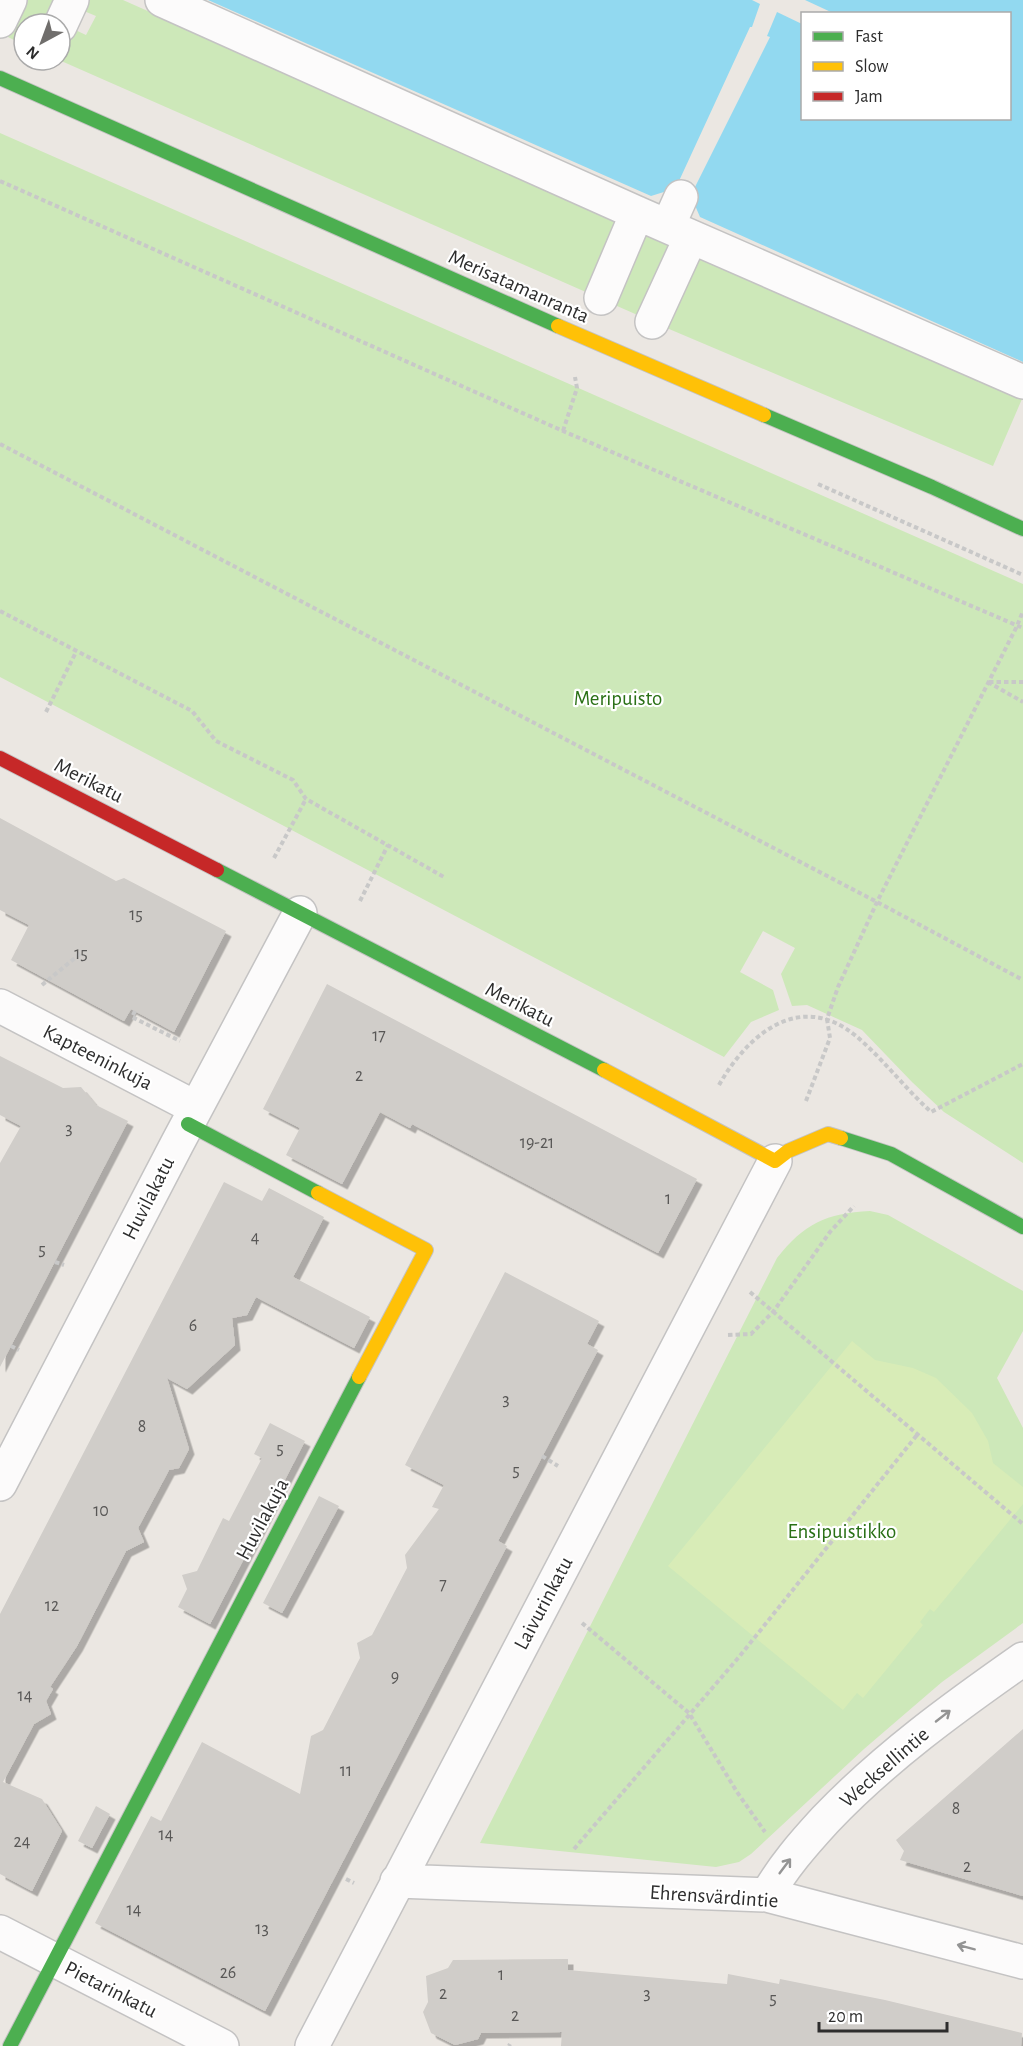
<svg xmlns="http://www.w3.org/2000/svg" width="1023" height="2046" viewBox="0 0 1023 2046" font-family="'Alegreya Sans',sans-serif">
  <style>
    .green { fill: #cde8b9 }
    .pitch { fill: #d8ecb7 }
    .water { fill: #92d9f0; fill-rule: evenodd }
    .pier { fill: #ebe7e2 }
    .building { fill: #d0cdc9; filter: url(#shadow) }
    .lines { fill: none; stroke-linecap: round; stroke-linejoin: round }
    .street-casing { stroke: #c4c3c3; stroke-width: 36 }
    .fast-casing { stroke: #c4c3c3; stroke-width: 16 }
    .slow-casing { stroke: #c4c3c3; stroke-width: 16 }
    .jam-casing { stroke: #c4c3c3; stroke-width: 16 }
    .path { stroke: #c8c8c8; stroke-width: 4; stroke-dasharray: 4.5 3; stroke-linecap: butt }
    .street { stroke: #fcfbfb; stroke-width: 33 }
    .fast { stroke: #4caf50; stroke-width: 14 }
    .slow { stroke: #ffc107; stroke-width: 14 }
    .jam { stroke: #c62828; stroke-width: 14 }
    .oneway { stroke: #949494 }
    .labels { text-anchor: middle; stroke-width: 4.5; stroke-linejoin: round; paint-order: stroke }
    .number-label { font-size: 18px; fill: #585756 }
    .street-label { font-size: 21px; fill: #2d2d2d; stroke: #fff }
    .park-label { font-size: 21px; fill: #2a7016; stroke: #fff }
  </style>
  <defs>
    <filter id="shadow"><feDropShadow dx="5.5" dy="5.5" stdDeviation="0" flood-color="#0004"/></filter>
  </defs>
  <rect width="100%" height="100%" fill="#ebe7e2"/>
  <path class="green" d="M20 0H60L50 24H24V45L4 35Z
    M84 0H123L611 217 616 222 588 293 59 60 60 51 71 28 86 35 96 16 79 9Z
    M0 133 1023 584V1163L944 1112 912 1082 862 1030 807 1005 792 1006 781 974 795 948 763 931 740 972 773 990 779 1010 751 1022 724 1057 0 677Z
    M645 234 667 243 670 250 642 317 608 302Z
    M695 258 702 259 1022 399 993 466 662 326Z
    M870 1211 888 1215 1023 1291V1331L997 1378 1023 1428V1623L942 1682 864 1749 751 1854 739 1862 716 1867 480 1843 777 1258C804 1224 826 1213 870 1211Z"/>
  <path class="pitch" d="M852 1341 875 1360 913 1368 936 1378 972 1413 988 1441 993 1463 1023 1487V1504L934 1612 930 1609 920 1622 923 1625 863 1698 857 1693 843 1710 668 1566Z"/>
  <path class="water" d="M208 0H1023V362L700 217 694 203 667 191 651 196ZM802 14H1010V118H802Z"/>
  <path class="pier" d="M752 0H805L833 13 802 14V24L777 12 767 36 770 37 688 201 673 194 750 27H752L760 4Z"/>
  <path class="building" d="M0 818 116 881 124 878 226 931 174 1032 131 1009 124 1021 11 960 29 925 0 910Z
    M327 984 697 1179 658 1253 412 1124 410 1128 380 1112 342 1184 286 1155 300 1128 263 1109Z
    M0 1056 63 1088 81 1087 96 1105 128 1121 0 1367V1163L21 1126 0 1115Z
    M224 1182 262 1201 269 1188 324 1217 293 1277 370 1317 354 1348 256 1297 247 1315 232 1318 235 1345 187 1389 167 1378 189 1449 179 1468 169 1470 138 1528 144 1542 126 1551 77 1646 50 1687 53 1689 46 1701 51 1714 34 1724 3 1782 42 1799 62 1831 32 1891 0 1874V1614Z
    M505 1272 599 1321 587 1344 598 1350 498 1541 507 1546 265 2011 95 1923 151 1816 161 1821 202 1742 300 1794 311 1736 323 1730 360 1658 357 1643 372 1635 407 1568 405 1555 439 1509 432 1507 444 1485 405 1465Z
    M270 1423 305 1441 210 1624 178 1607 187 1589 182 1575 197 1571 223 1518 229 1521 262 1458 254 1454Z
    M319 1496 339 1506 282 1613 263 1603Z
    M1023 1729V1896L900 1860 904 1851 896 1840Z
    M96 1806 110 1814 92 1848 78 1841Z
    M568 1959V1970L727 1984 728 1974 779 1984 780 1979 885 2000 1022 2033 1021 2046H561L562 2032 481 2033 478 2039 455 2045 431 2033 423 2012 428 2002 426 1976 448 1968 453 1960Z"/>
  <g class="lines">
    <defs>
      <path id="street" d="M162 0 637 213 1023 382
        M0 21 10 0
        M60 26 72 0
        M668 226 681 197
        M601 298 637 213
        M652 322 691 237
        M0 1006 196 1108
        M0 1484 177 1144 300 913
        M397 1881 767 1895 1023 1962
        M767 1895C783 1867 803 1844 825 1820 884 1758 953 1708 1023 1659
        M0 1932 222 2046
        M312 2046 775 1161"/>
      <path id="fast" d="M0 78 558 326
        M764 415 932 487 1023 529
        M217 870 604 1070
        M188 1124 318 1193
        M841 1138 891 1154 1023 1227
        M10 2046 359 1377"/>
      <path id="slow" d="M558 326 764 415
        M604 1070 775 1161 788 1151 828 1134 841 1138
        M318 1193 426 1250 359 1377"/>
      <path id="jam" d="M0 758 217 870"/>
    </defs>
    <use href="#street" class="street-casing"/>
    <use href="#fast" class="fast-casing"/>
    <use href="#slow" class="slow-casing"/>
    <use href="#jam" class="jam-casing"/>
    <path class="path" d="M0 181 563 431 1023 628
      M563 431 577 388 575 377
      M0 444 877 902 1023 980
      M818 484 1023 575
      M0 611 192 711 216 741 293 780 306 799 444 877
      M988 682 1023 702
      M989 682H1023
      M46 712 76 652
      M274 858 306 799
      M360 901 388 845
      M42 985 81 953
      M135 1011 132 1017 180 1041
      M719 1085C748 1034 800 990 856 1036 883 1059 905 1088 931 1112L1023 1064
      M806 1101 830 1038 827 1019 838 987 877 902 1017 626 1023 611
      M55 1262 64 1265
      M750 1292 1023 1524
      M728 1335 751 1334 773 1312 830 1232 854 1206
      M11 1346 19 1350
      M542 1456 558 1466
      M582 1623 689 1713 737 1792 765 1832
      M574 1849 739 1657 917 1435
      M346 1879 354 1883
      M509 2046 510 2044"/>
    <use href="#street" class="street"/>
    <use href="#fast" class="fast"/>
    <use href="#slow" class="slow"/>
    <use href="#jam" class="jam"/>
  </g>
  <defs><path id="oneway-shaft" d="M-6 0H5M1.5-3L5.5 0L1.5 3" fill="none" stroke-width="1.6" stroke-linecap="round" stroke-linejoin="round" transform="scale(1.5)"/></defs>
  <g class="oneway">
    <use href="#oneway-shaft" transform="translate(943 1716) rotate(-38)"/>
    <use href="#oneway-shaft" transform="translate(785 1866) rotate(-53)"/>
    <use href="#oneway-shaft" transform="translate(966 1947) rotate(-165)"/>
  </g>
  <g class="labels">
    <g class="number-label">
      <text x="136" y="920">15</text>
      <text x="81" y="959">15</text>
      <text x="379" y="1041">17</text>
      <text x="359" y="1081">2</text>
      <text x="69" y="1134">3</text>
      <text x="537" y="1148">19-21</text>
      <text x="668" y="1204">1</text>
      <text x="255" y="1243">4</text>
      <text x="42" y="1255">5</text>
      <text x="193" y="1331">6</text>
      <text x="506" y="1405">3</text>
      <text x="142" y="1432">8</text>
      <text x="280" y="1454">5</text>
      <text x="516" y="1476">5</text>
      <text x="101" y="1516">10</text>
      <text x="443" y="1590">7</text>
      <text x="52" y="1611">12</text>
      <text x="395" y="1682">9</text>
      <text x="25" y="1701">14</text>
      <text x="346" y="1776">11</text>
      <text x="956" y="1814">8</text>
      <text x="166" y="1840">14</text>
      <text x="22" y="1847">24</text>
      <text x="967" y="1872">2</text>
      <text x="134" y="1915">14</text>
      <text x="262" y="1934">13</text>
      <text x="228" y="1978">26</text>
      <text x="501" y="1980">1</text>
      <text x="443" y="1999">2</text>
      <text x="647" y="1999">3</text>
      <text x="773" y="2004">5</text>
      <text x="515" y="2021">2</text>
    </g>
    <g class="street-label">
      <text transform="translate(519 286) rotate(24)" y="7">Merisatamanranta</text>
      <text transform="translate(89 780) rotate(27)" y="7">Merikatu</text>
      <text transform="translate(520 1004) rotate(27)" y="7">Merikatu</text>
      <text transform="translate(98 1057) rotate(27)" y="7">Kapteeninkuja</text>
      <text transform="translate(148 1198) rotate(-63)" y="7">Huvilakatu</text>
      <text transform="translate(262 1519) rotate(-62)" y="7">Huvilakuja</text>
      <text transform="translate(543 1603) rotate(-62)" y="7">Laivurinkatu</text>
      <text transform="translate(884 1767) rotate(-41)" y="7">Wecksellintie</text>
      <text transform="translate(714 1896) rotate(4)" y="7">Ehrensvärdintie</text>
      <text transform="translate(111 1989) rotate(27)" y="7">Pietarinkatu</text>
    </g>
    <g class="park-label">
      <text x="618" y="705">Meripuisto</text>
      <text x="842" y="1538">Ensipuistikko</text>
    </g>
  </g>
  <rect x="801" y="12" width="210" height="108" fill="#ffffff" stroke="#ababab" stroke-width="1.5"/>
  <rect x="813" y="32" width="30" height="9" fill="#4caf50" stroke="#ababab" stroke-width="1.5"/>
  <text x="855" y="42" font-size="18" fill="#2d2d2d">Fast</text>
  <rect x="813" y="62" width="30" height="9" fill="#ffc107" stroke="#ababab" stroke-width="1.5"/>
  <text x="855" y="72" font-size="18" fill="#2d2d2d">Slow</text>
  <rect x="813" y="92" width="30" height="9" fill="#c62828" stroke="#ababab" stroke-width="1.5"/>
  <text x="855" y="102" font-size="18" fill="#2d2d2d">Jam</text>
  <g transform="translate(42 42) rotate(221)"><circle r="28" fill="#ffffff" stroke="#ababab" stroke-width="1.5"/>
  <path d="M0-4.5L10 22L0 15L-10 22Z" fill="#706e6c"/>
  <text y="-9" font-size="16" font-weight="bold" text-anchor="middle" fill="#2d2d2d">N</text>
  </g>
  <path d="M819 2022v9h128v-9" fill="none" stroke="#2d2d2d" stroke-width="3"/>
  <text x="828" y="2022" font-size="18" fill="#2d2d2d" stroke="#ffffff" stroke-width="4.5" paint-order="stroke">20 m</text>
</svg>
